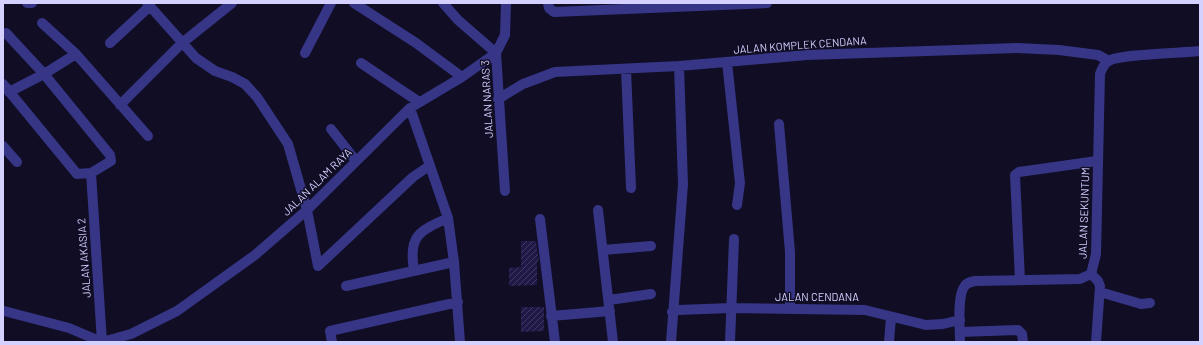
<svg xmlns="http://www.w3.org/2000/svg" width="1203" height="345" viewBox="0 0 1203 345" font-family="Barlow,sans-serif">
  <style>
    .building { fill: url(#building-hatch) }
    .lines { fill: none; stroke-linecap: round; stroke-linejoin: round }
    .minor { stroke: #363586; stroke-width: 10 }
    .tertiary { stroke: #363586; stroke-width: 10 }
    .labels { text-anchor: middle; stroke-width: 3; stroke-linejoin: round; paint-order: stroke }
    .street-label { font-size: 11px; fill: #d4d0ff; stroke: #100d24 }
  </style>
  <defs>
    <pattern id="building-hatch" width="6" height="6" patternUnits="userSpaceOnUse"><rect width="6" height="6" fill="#201846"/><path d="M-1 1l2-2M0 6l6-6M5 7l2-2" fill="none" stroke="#403962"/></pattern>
  </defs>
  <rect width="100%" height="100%" fill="#100d24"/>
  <path class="building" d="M521 241H536L539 262 537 261V285L509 286V268L521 267Z
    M521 307H544V331L521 332Z"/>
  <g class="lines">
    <path class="minor" d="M27 3H32
      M147 3 196 58 215 71 232 77 245 84 257 97 288 144 307 210 318 266
      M354 3 416 43 462 77
      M443 3 458 20 496 53 505 191
      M548 3 549 8 554 12 767 3
      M42 23 76 54 148 136
      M110 43 150 6
      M305 53 331 3
      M727 62 740 183 737 205
      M361 63 419 102
      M626 69 631 188
      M3 84 77 174 91 173 111 161 110 155 44 74 6 33
      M9 92 44 74 76 54
      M498 99 523 84 555 72 679 66 807 55 1017 48 1059 50 1098 55 1109 61
      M120 105 182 43 232 3
      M410 108 448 218 454 262 460 342
      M779 124 790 252V309
      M331 129 356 161
      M3 146 17 162
      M91 173 102 342
      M598 210 613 342
      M540 219 555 342
      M603 250 651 246
      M318 266 413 177 429 166
      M414 270C408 236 419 231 448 218
      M1091 274 1098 281 1100 286 1096 342
      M1020 280 1015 175 1019 172 1097 161
      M346 286 454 262
      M1100 292 1141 304 1150 303
      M609 300 651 294
      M4 311 69 328 102 342
      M672 312 678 310 731 308 865 310 926 325 943 324 960 320
      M551 316 610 311
      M960 332 1018 330 1022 334 1023 342
      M102 342 131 334 177 311 255 255 307 210 410 108 462 77 496 53 505 35 506 3
      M332 342 330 331 458 302
      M671 342 683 184 679 66
      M730 342 734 239
      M889 342 891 317"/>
    <path class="tertiary" d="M960 342C960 329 957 297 964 287 966 283 970 282 975 281L1080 279 1091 274 1096 254 1100 74C1102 69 1103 65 1108 61 1119 54 1183 53 1200 51"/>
  </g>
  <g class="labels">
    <g class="street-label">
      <text transform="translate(800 45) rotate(-4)" y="4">JALAN KOMPLEK CENDANA</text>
      <text transform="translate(487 99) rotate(-93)" y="4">JALAN NARAS 3</text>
      <text transform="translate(317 182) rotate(-44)" y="4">JALAN ALAM RAYA</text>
      <text transform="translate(1084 213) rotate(-88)" y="4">JALAN SEKUNTUM</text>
      <text transform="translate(84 258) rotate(-94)" y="4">JALAN AKASIA 2</text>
      <text x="817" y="301">JALAN CENDANA</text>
    </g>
  </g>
  <rect width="1203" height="345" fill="none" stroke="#d4d0ff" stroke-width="8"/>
</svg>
